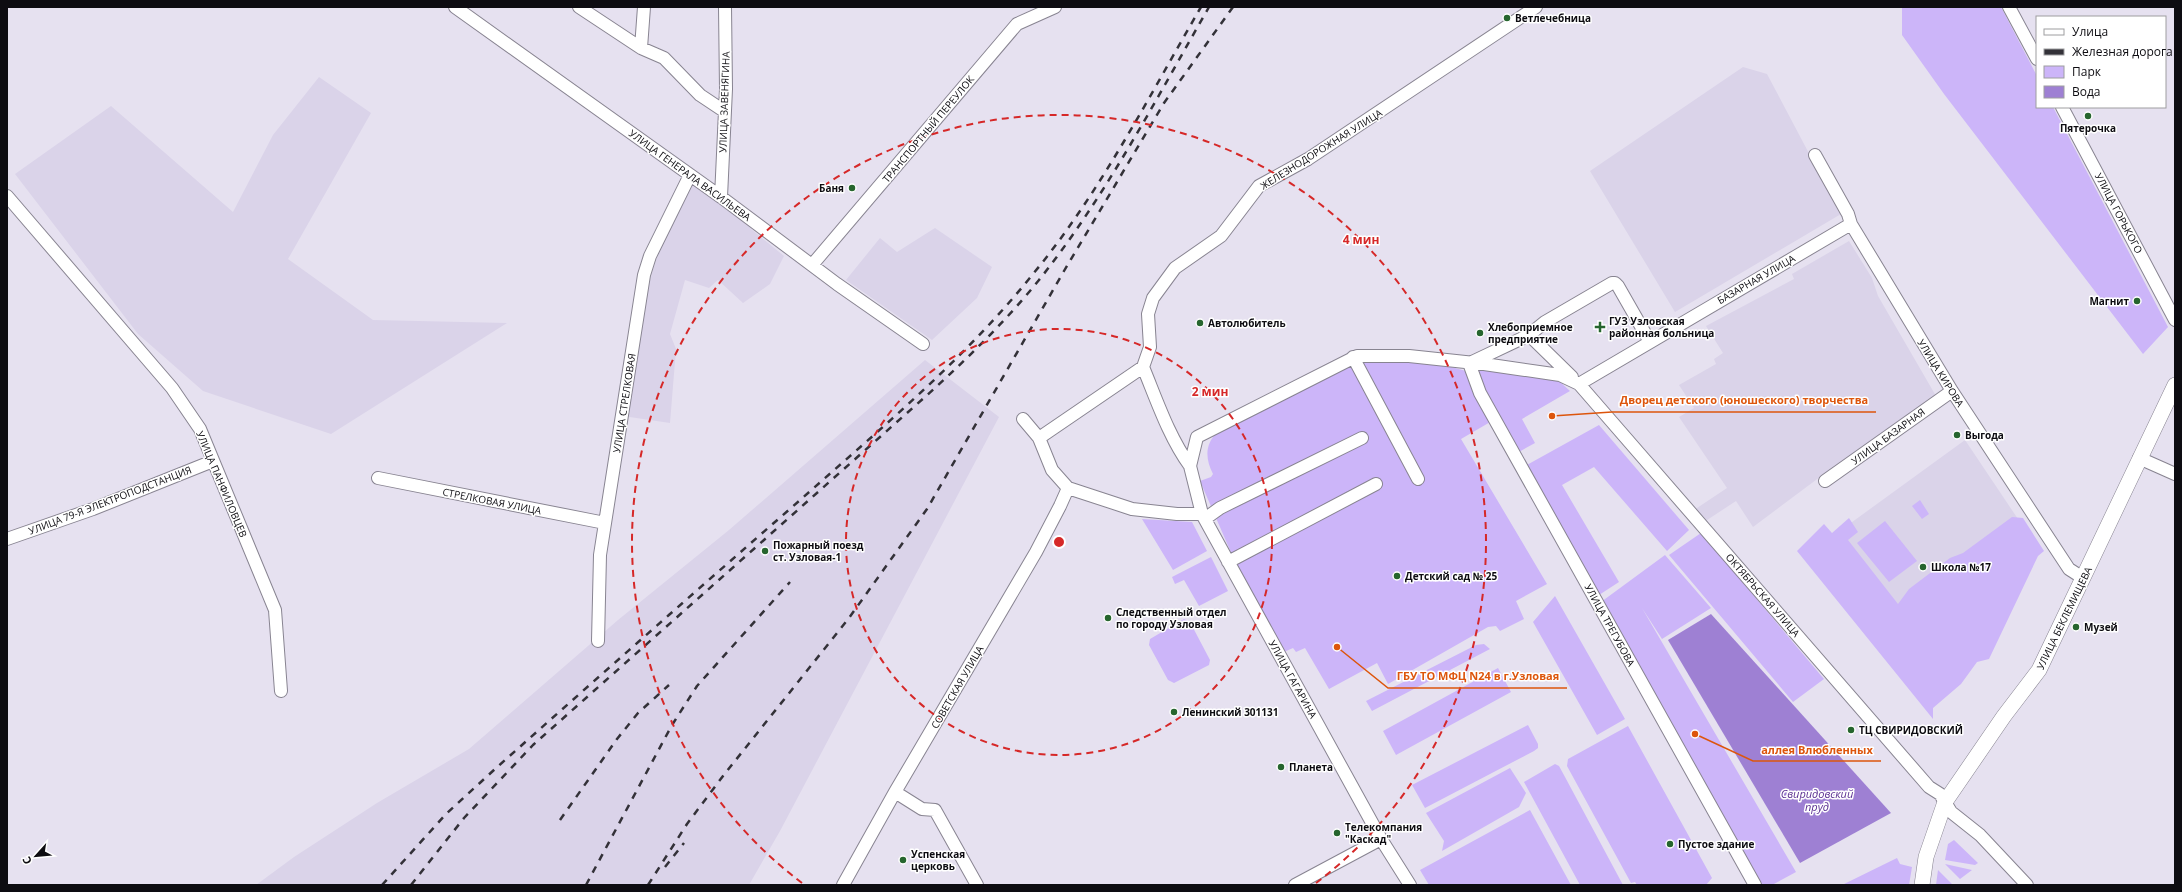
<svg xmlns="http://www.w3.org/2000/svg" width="2182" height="892" viewBox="0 0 2182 892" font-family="'Open Sans',sans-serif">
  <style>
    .built { fill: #dad3e9 }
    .green { fill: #ccb5f9 }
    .water { fill: #9e80d3 }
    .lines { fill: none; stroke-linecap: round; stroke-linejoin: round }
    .minor-casing { stroke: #888491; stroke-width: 14 }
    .major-casing { stroke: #888491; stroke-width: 16 }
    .minor { stroke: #fff; stroke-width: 12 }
    .major { stroke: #fff; stroke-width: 15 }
    .rail { stroke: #333138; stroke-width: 2.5; stroke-dasharray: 7 7; stroke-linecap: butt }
    .ring { fill: none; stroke: #d62828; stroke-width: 2; stroke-dasharray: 7 5 }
    .poi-dot { fill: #26652e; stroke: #fff; stroke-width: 1.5 }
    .labels { text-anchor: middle; stroke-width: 3; stroke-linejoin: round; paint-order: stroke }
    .poi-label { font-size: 10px; font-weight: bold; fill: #0d0c11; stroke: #fff; text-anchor: start }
    .street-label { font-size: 10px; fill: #0d0c11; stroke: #fff }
    .water-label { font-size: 11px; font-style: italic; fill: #5b3092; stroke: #fff }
    .centre { fill: #d62828; stroke: #fff; stroke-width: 2 }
    .ring-label { font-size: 12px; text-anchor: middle; font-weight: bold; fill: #d62828; stroke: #fff; stroke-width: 3; stroke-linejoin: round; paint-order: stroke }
    .leader { fill: none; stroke: #dd550c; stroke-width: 1.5 }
    .callout-dot { fill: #dd550c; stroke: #fff; stroke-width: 1.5 }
    .callout-label { font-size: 11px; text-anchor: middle; font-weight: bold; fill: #dd550c; stroke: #fff; stroke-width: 3; stroke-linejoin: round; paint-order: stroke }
  </style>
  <rect width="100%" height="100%" fill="#e6e1f0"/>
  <path class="built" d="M1743 67 1767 74 1841 214 1675 312 1590 171Z
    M319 77 371 113 288 259 373 320 507 323 331 434 203 391 138 334 15 174 111 106 233 212 273 135Z
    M692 180 736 211 751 229 784 256 770 284 743 303 718 280 709 288 685 280 670 334 676 349 670 423 623 416 647 290 656 260Z
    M935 228 992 267 977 298 932 340 846 280 880 238 897 252Z
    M1849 241 1872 278 1878 296 1936 396 1836 465 1753 527 1736 501 1704 522 1694 510 1727 488 1679 417 1694 408 1679 385 1716 364 1714 359 1723 353 1706 326 1794 279 1792 274Z
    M925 360 999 417 780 831 749 885H256L294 857 377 803 469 749 618 620 729 530Z
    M1965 440 2020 522 1919 640 1837 533Z"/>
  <path class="green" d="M1902 7H2001L2037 76V107H2053L2168 327 2143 354 1944 94 1902 35Z
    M1383 360 1440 364 1466 371 1492 421 1461 439 1547 584 1516 601 1524 619 1500 631 1496 626 1488 627 1388 684 1377 663 1329 689 1305 648 1296 652 1293 648 1284 652 1236 564 1200 481 1211 477 1213 474C1205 458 1205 445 1217 432L1349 364Z
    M1471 367 1559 381 1570 391 1522 419 1535 443 1517 453Z
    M1599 425 1689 530 1667 551 1594 467 1562 485 1619 582 1599 595 1525 466Z
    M1920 500 1929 514 1922 519 1912 506Z
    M2012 517 2023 518 2044 551 2038 556 1989 659 1977 662 1961 684 1933 708V719L1797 551 1824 524 1832 533 1849 518 1858 532 1848 540 1898 604 1909 589 1950 558 1963 553Z
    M1142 519 1192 522 1207 551 1173 570Z
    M1885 521 1917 561 1889 582 1857 543Z
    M1701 533 1824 679 1793 702 1669 555Z
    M1665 555 1711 608 1662 639 1642 608 1796 872 1772 885H1758L1601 602Z
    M1211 557 1228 591 1199 606 1184 580 1175 584 1172 577Z
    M1555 596 1625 719 1597 735 1533 622Z
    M1184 619 1190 622 1210 660 1209 665 1174 683 1168 680 1149 645 1150 639Z
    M1484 644 1490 649 1372 711 1366 701 1476 645Z
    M1498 668 1511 692 1396 755 1383 731Z
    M1528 725 1538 744V748L1534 751 1425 808 1412 785Z
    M1628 726 1712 878 1706 885H1637L1635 882 1631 883 1567 766 1568 759Z
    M1555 764 1559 766 1565 777 1623 885H1580L1524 782Z
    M1510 768 1526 793 1519 807 1442 851 1444 841 1426 813Z
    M1530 810 1571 885H1429L1420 870Z
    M1954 840 1978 863 1975 865 1945 860 1948 844Z
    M1897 858 1900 864 1912 867 1909 885H1842Z
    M1945 864 1972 870 1960 879Z
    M1938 870 1953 885H1936Z"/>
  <path class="water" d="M1711 614 1891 813 1800 863 1668 640Z"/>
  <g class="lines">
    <defs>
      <path id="minor" d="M455 7 721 197 837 284 923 344
        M579 7 641 48 664 58 700 95 724 111
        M2009 7 2037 59
        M641 48 644 7
        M2062 107 2175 320
        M1815 155 1848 214 1851 224 1952 391 2069 569 2083 578
        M7 196 172 388 200 429 275 610 281 691
        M721 197 726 89 725 7
        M812 265 1017 24 1055 7
        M1529 335 1572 377
        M1353 357 1418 479
        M1472 362 1529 335 1545 322 1612 283H1615L1618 286 1650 342
        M1469 363 1480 393 1755 885
        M1143 367C1157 401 1169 437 1190 466
        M1579 384 1851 224
        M1023 419 1039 438 1052 470 1068 488 1132 509 1177 514H1202
        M1039 438 1143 367 1150 347 1148 314 1153 298 1175 268 1221 236 1259 186 1308 159 1536 7
        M2139 458 2175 474
        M378 478 605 523
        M1825 481 1952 391
        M1206 518 1220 508 1362 438
        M7 539 93 509 213 461
        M1228 562 1376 484
        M598 641 600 555 644 275 650 256 690 175
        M895 792 922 809 935 810 977 885
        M843 885 895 792 1036 552 1060 506 1068 488
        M1295 885 1381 839
        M1410 885 1381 839 1202 514 1190 466 1197 437 1357 356H1409L1484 364 1560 375 1579 384 1929 787 1940 794 1951 812 1980 835 2027 885"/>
      <path id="major" d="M1922 885 1926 857 1945 802 2004 716 2039 670 2175 385"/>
    </defs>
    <use href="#minor" class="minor-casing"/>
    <use href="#major" class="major-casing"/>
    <use href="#minor" class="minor"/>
    <use href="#major" class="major"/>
    <path class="rail" d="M560 820 617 739 638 713 669 685
      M665 867 684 843
      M382 885 446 814 495 769C596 679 697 590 799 501 880 429 965 359 1033 274 1100 193 1148 98 1201 7
      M411 885 464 818 533 745 925 397C966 360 1005 322 1039 280 1106 196 1156 99 1209 7
      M586 885 672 725 697 686 790 582
      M648 885 687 824 723 776 849 618 927 509 1064 271 1164 103 1233 7"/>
  </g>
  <g class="ring">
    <circle cx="1059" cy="542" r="213"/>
    <path d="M802 883A427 427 0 1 1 1316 883"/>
  </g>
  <g class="poi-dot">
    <circle cx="1507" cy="18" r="4"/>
    <circle cx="2088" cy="116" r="4"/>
    <circle cx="852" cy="188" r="4"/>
    <circle cx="2137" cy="301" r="4"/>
    <circle cx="1200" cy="323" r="4"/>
    <path d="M1598 321h4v4h4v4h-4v4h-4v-4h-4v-4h4z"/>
    <circle cx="1480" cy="333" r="4"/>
    <circle cx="1957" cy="435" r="4"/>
    <circle cx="765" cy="551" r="4"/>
    <circle cx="1923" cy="567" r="4"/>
    <circle cx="1397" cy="576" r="4"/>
    <circle cx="1108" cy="618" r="4"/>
    <circle cx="2076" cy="627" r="4"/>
    <circle cx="1174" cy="712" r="4"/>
    <circle cx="1851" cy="730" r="4"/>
    <circle cx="1281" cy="767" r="4"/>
    <circle cx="1337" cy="833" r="4"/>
    <circle cx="1670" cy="844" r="4"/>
    <circle cx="903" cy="860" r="4"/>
  </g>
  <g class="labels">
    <g class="poi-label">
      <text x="1515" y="22">Ветлечебница</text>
      <text x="2088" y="132" text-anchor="middle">Пятерочка</text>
      <text x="844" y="192" text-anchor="end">Баня</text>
      <text x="2129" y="305" text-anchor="end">Магнит</text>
      <text x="1609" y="325">ГУЗ Узловская<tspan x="1609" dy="12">районная больница</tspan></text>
      <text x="1208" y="327">Автолюбитель</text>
      <text x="1488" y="331">Хлебоприемное<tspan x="1488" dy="12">предприятие</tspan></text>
      <text x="1965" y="439">Выгода</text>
      <text x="773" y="549">Пожарный поезд<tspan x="773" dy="12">ст. Узловая-1</tspan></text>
      <text x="1931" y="571">Школа №17</text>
      <text x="1405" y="580">Детский сад № 25</text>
      <text x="1116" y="616">Следственный отдел<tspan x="1116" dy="12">по городу Узловая</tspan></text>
      <text x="2084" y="631">Музей</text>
      <text x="1182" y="716">Ленинский 301131</text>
      <text x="1859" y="734">ТЦ СВИРИДОВСКИЙ</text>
      <text x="1289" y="771">Планета</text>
      <text x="1345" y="831">Телекомпания<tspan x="1345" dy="12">"Каскад"</tspan></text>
      <text x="1678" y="848">Пустое здание</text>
      <text x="911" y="858">Успенская<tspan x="911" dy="12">церковь</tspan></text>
    </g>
    <g class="street-label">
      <text transform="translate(724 102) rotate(-88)" y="4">УЛИЦА ЗАВЕНЯГИНА</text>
      <text transform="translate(928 129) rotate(-50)" y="4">ТРАНСПОРТНЫЙ ПЕРЕУЛОК</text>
      <text transform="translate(1321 149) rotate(-32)" y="4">ЖЕЛЕЗНОДОРОЖНАЯ УЛИЦА</text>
      <text transform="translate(690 175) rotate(36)" y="4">УЛИЦА ГЕНЕРАЛА ВАСИЛЬЕВА</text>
      <text transform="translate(2119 213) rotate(62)" y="4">УЛИЦА ГОРЬКОГО</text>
      <text transform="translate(1756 279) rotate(-30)" y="4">БАЗАРНАЯ УЛИЦА</text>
      <text transform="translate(1941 373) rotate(58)" y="4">УЛИЦА КИРОВА</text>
      <text transform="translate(624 403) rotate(-81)" y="4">УЛИЦА СТРЕЛКОВАЯ</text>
      <text transform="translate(1888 436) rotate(-36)" y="4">УЛИЦА БАЗАРНАЯ</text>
      <text transform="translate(222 484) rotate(67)" y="4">УЛИЦА ПАНФИЛОВЦЕВ</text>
      <text transform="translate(110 500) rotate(-21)" y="4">УЛИЦА 79-Я ЭЛЕКТРОПОДСТАНЦИЯ</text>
      <text transform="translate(492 501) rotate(11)" y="4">СТРЕЛКОВАЯ УЛИЦА</text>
      <text transform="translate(1763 595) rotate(49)" y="4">ОКТЯБРЬСКАЯ УЛИЦА</text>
      <text transform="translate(2064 618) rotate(-64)" y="4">УЛИЦА БЕКЛЕМИЩЕВА</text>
      <text transform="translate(1610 625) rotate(61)" y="4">УЛИЦА ТРЕГУБОВА</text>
      <text transform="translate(1293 679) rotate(61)" y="4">УЛИЦА ГАГАРИНА</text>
      <text transform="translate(957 687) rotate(-60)" y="4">СОВЕТСКАЯ УЛИЦА</text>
    </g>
    <g class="water-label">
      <text x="1817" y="798">Свиридовский<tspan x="1817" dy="13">пруд</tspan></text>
    </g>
  </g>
  <circle cx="1059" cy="542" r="6" class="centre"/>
  <g class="ring-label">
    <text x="1361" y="244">4 мин</text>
    <text x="1210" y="396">2 мин</text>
  </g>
  <path class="leader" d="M1552 416L1612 412H1876M1337 647L1388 688H1567M1695 734L1753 761H1881"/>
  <g class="callout-dot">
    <circle cx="1552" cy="416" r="4"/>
    <circle cx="1337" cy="647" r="4"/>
    <circle cx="1695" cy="734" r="4"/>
  </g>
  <g class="callout-label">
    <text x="1744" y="404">Дворец детского (юношеского) творчества</text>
    <text x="1478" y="680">ГБУ ТО МФЦ N24 в г.Узловая</text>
    <text x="1817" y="754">аллея Влюбленных</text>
  </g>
  <rect width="2182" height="892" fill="none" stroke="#0d0c11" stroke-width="16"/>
  <rect x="2036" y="16" width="130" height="92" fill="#ffffff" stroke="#9e9ea0"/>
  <rect x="2044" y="29" width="20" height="6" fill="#ffffff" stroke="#9e9ea0"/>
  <text x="2072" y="36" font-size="12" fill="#0d0c11">Улица</text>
  <rect x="2044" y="49" width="20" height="6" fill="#333138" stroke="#9e9ea0"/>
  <text x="2072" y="56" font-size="12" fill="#0d0c11">Железная дорога</text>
  <rect x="2044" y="66" width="20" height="12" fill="#ccb5f9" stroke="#9e9ea0"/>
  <text x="2072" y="76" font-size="12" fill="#0d0c11">Парк</text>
  <rect x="2044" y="86" width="20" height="12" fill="#9e80d3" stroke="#9e9ea0"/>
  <text x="2072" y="96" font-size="12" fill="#0d0c11">Вода</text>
  <g transform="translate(36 856) rotate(243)" stroke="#ffffff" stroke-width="3" paint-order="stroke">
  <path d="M0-3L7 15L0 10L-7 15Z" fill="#0d0c11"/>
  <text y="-6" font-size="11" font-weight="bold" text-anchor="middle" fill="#0d0c11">С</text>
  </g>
</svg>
